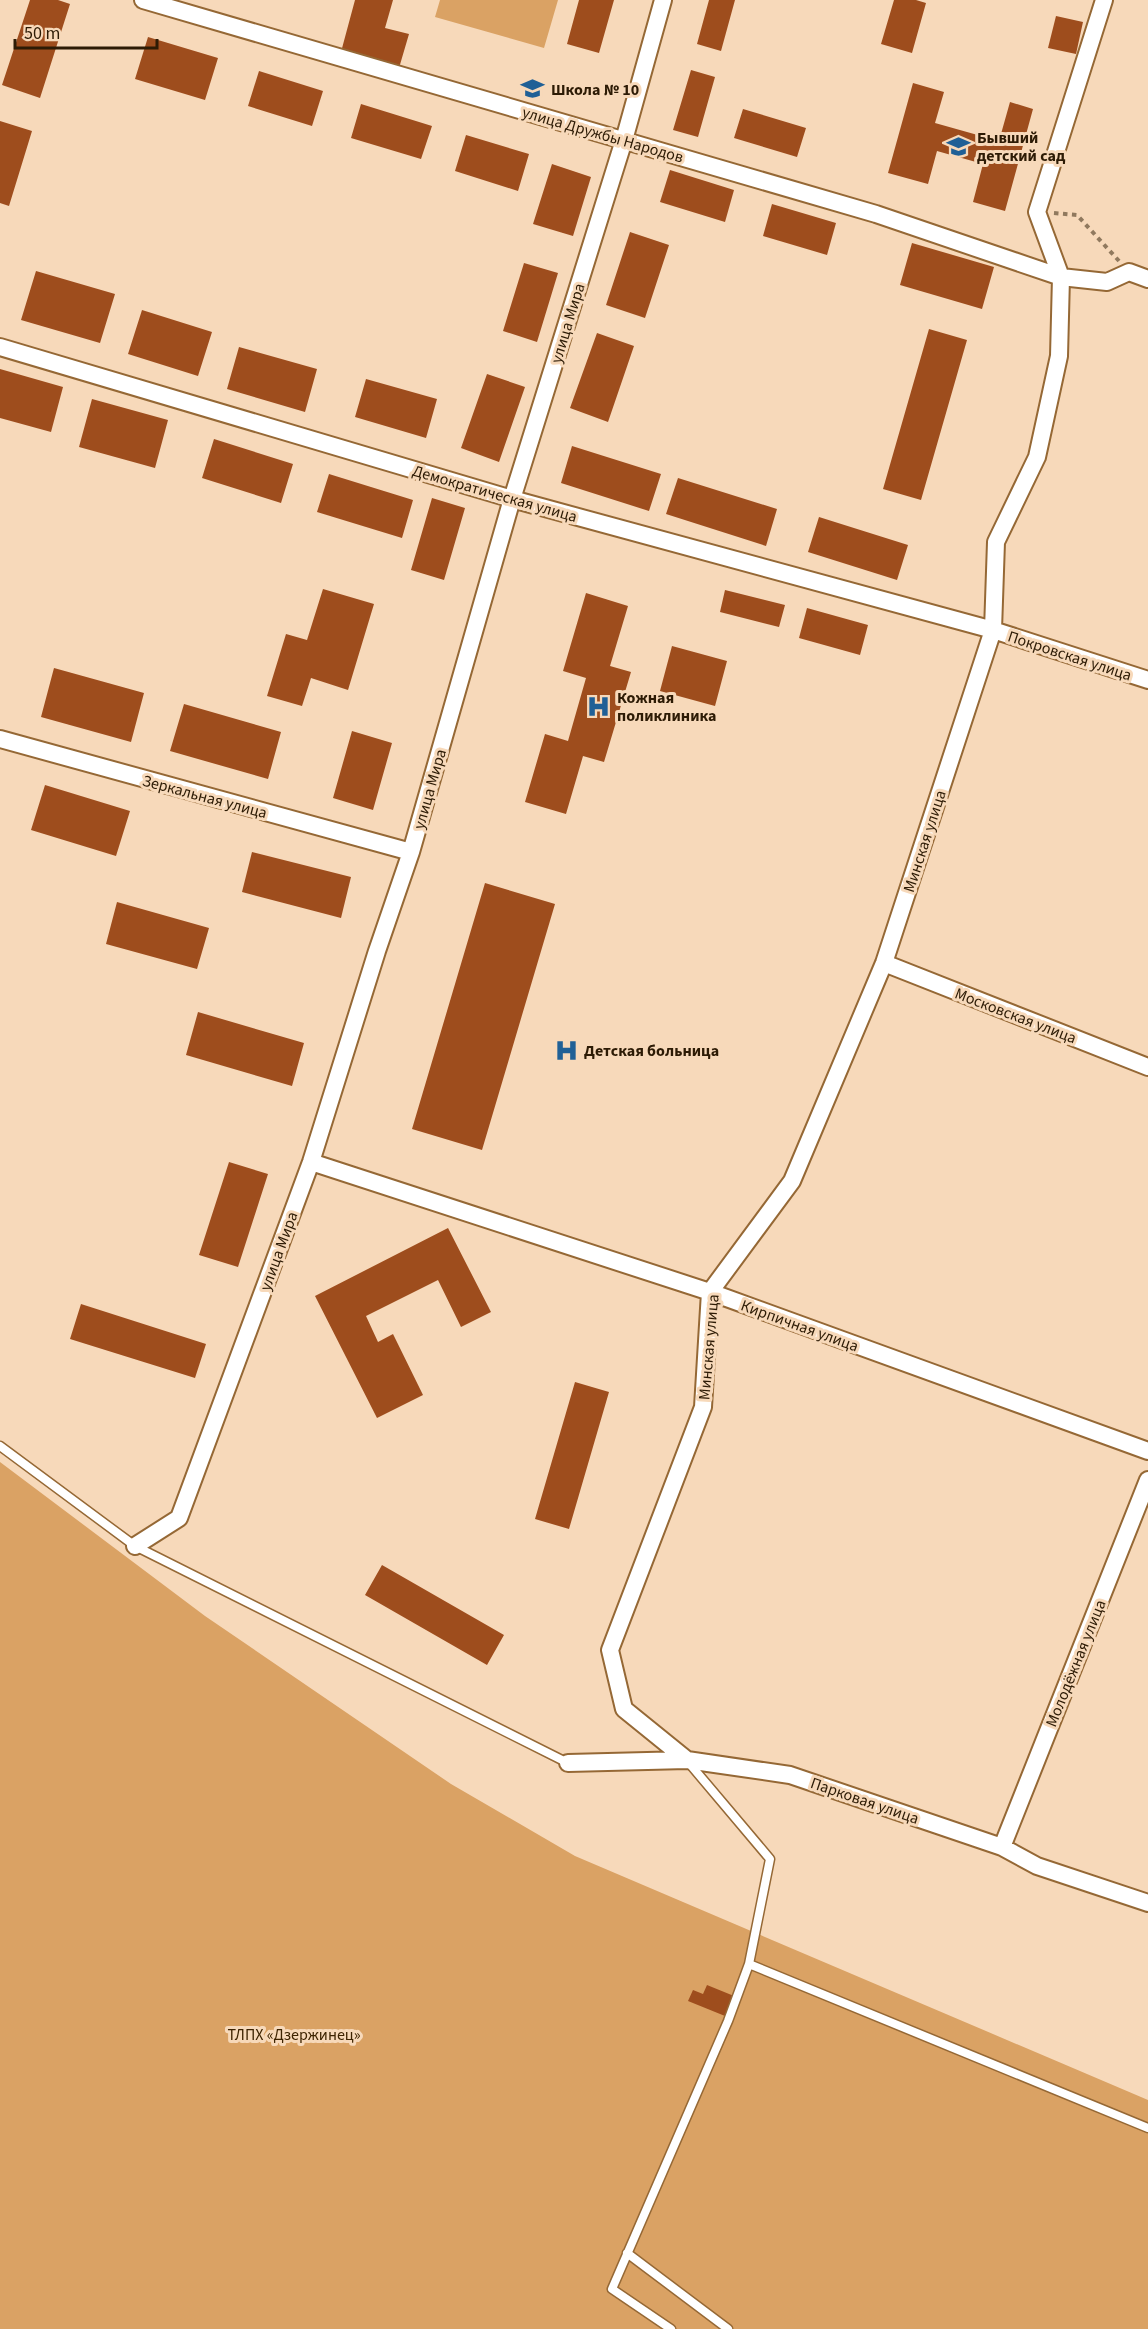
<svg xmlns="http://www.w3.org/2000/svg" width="1148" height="2329" viewBox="0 0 1148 2329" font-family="'Source Sans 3',sans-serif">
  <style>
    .green { fill: #daa264 }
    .building { fill: #9e4d1d }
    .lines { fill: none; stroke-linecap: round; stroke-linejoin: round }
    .service-casing { stroke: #956835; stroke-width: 11 }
    .minor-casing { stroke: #956835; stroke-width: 20 }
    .path { stroke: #90795e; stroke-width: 4; stroke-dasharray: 4.5 4.5; stroke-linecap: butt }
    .service { stroke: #fff; stroke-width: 8 }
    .minor { stroke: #fff; stroke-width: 16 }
    .labels { text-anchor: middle; stroke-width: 6; stroke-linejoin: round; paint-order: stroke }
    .poi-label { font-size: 16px; font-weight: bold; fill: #2d1b05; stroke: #f7d9ba; text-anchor: start }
    .street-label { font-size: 16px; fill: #2d1b05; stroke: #f7d9ba }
    .park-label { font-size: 16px; fill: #3d2301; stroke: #f7d9ba }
  </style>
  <rect width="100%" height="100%" fill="#f7d9ba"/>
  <path class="green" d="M440 0H558L544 48 435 17Z
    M0 1462 205 1616 451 1784 575 1856 1148 2100V2329H0Z"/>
  <path class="building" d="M30 0H58L70 4 40 98 2 85Z
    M355 0H393L385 28 409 34 399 68 341 52Z
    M579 0H614L599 53 567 44Z
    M709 0H735L721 51 697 44Z
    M894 0H916L926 3 912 53 881 44Z
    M1056 16 1083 22 1076 54 1048 48Z
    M148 37 218 58 205 100 135 79Z
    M691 70 715 77 698 137 673 130Z
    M259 71 323 91 312 126 248 106Z
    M913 83 944 92 935 123 999 141 1010 102 1033 109 1005 211 973 202 983 164 937 151 928 184 888 173Z
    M361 104 432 126 421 159 351 138Z
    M743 109 806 128 797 157 734 138Z
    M0 121 32 131 9 206 0 203Z
    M466 135 529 154 518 191 455 171Z
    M552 164 591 177 573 236 533 224Z
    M670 170 734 190 725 222 660 202Z
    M772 204 836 223 827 255 763 236Z
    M630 232 669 245 645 318 606 305Z
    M912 243 994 267 982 309 900 285Z
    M524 263 558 273 537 342 503 331Z
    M36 271 115 294 100 343 21 320Z
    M142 310 212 332 198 376 128 354Z
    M929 329 967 340 921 500 883 489Z
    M597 333 634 346 608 422 570 408Z
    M239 347 317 369 305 412 227 389Z
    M0 369 63 387 51 432 0 418Z
    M487 374 525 387 499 462 461 448Z
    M366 379 437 399 426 438 355 417Z
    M92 399 168 420 155 468 79 447Z
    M214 439 293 464 281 503 202 478Z
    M572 446 661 474 649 511 561 483Z
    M329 474 413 500 402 538 317 512Z
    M678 478 777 509 766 546 666 514Z
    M432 498 465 508 444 580 411 570Z
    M819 517 908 545 897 580 808 552Z
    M323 589 374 604 348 690 311 678 302 706 267 696 286 634 307 640Z
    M725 590 785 605 779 627 720 612Z
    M586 593 628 606 610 666 631 672 604 762 583 756 566 814 525 802 545 734 568 741 586 678 563 671Z
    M807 608 868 625 860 655 799 638Z
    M672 646 727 661 715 706 660 691Z
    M54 668 144 693 131 742 41 717Z
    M184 704 281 732 268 779 170 751Z
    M352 731 392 743 373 810 333 798Z
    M45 785 130 811 116 856 31 830Z
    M252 852 351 877 341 918 242 892Z
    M485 883 555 904 482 1150 412 1129Z
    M117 902 209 928 197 969 106 944Z
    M198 1012 304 1043 292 1086 186 1055Z
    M229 1162 268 1174 238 1267 199 1255Z
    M448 1228 491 1312 461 1327 438 1280 366 1316 378 1342 393 1334 423 1395 377 1418 315 1296Z
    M81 1304 206 1344 195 1378 70 1339Z
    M575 1382 609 1392 569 1529 535 1519Z
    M382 1565 504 1635 487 1665 365 1595Z
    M707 1985 734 1996 725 2016 688 2001 693 1990 703 1994Z"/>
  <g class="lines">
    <defs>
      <path id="service" d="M0 1446 135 1546 568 1763
        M749 1964 1148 2128
        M627 2253 728 2329
        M671 2329 612 2289 728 2021 749 1964 770 1859 689 1763"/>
      <path id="minor" d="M143 0 876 214 1061 277 1107 282 1129 272 1148 279
        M0 347 512 499 993 630 1148 680
        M0 739 411 852
        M884 963 1148 1067
        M311 1162 710 1292 1148 1451
        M135 1546 179 1518 311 1162 377 951 411 852 512 499 624 140 663 0
        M687 1760 624 1709 610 1650 703 1407 710 1292 792 1181 884 963 993 630 996 542 1037 457 1059 356 1061 277 1037 212 1104 0
        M568 1763 687 1760 790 1775 1002 1847 1037 1866 1148 1903
        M1002 1847 1148 1480"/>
    </defs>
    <use href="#service" class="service-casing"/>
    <use href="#minor" class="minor-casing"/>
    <path class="path" d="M1054 213 1077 215 1119 261"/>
    <use href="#service" class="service"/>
    <use href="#minor" class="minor"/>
  </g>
  <defs>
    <symbol id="school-bare" viewBox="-9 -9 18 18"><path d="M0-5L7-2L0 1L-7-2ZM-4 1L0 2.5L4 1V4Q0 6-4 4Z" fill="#206096" stroke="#f7d9ba" stroke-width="2.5" paint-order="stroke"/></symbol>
    <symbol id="hospital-bare" viewBox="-9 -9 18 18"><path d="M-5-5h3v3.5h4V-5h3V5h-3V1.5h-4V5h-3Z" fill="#206096" stroke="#f7d9ba" stroke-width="2.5" paint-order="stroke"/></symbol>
  </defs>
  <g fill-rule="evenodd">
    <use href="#school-bare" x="516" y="72" width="33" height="33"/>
    <use href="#school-bare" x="942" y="130" width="33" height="33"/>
    <use href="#hospital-bare" x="582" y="690" width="33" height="33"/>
    <use href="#hospital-bare" x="550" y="1034" width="33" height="33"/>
  </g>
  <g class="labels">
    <g class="poi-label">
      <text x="551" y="95">Школа № 10</text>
      <text x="977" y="143">Бывший<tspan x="977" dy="18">детский сад</tspan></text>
      <text x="617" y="703">Кожная<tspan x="617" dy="18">поликлиника</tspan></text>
      <text x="584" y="1056">Детская больница</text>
    </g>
    <g class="street-label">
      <text transform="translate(603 134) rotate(16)" y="6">улица Дружбы Народов</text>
      <text transform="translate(567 323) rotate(-73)" y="6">улица Мира</text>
      <text transform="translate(495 493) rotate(16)" y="6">Демократическая улица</text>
      <text transform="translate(1070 655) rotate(18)" y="6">Покровская улица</text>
      <text transform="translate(429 789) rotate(-74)" y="6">улица Мира</text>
      <text transform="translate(205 796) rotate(15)" y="6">Зеркальная улица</text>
      <text transform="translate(924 841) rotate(-72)" y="6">Минская улица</text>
      <text transform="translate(1016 1015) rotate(21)" y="6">Московская улица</text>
      <text transform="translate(278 1251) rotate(-70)" y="6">улица Мира</text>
      <text transform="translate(800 1325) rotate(20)" y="6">Кирпичная улица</text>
      <text transform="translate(708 1347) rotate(-85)" y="6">Минская улица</text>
      <text transform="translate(1075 1663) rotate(-68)" y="6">Молодёжная улица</text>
      <text transform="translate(865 1800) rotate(19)" y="6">Парковая улица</text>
    </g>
    <g class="park-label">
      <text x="294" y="2040">ТЛПХ «Дзержинец»</text>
    </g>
  </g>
  <path d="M15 39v9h142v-9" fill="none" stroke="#2d1b05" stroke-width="3"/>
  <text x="24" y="39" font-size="18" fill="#2d1b05" stroke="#f7d9ba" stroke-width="4.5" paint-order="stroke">50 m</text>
</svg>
